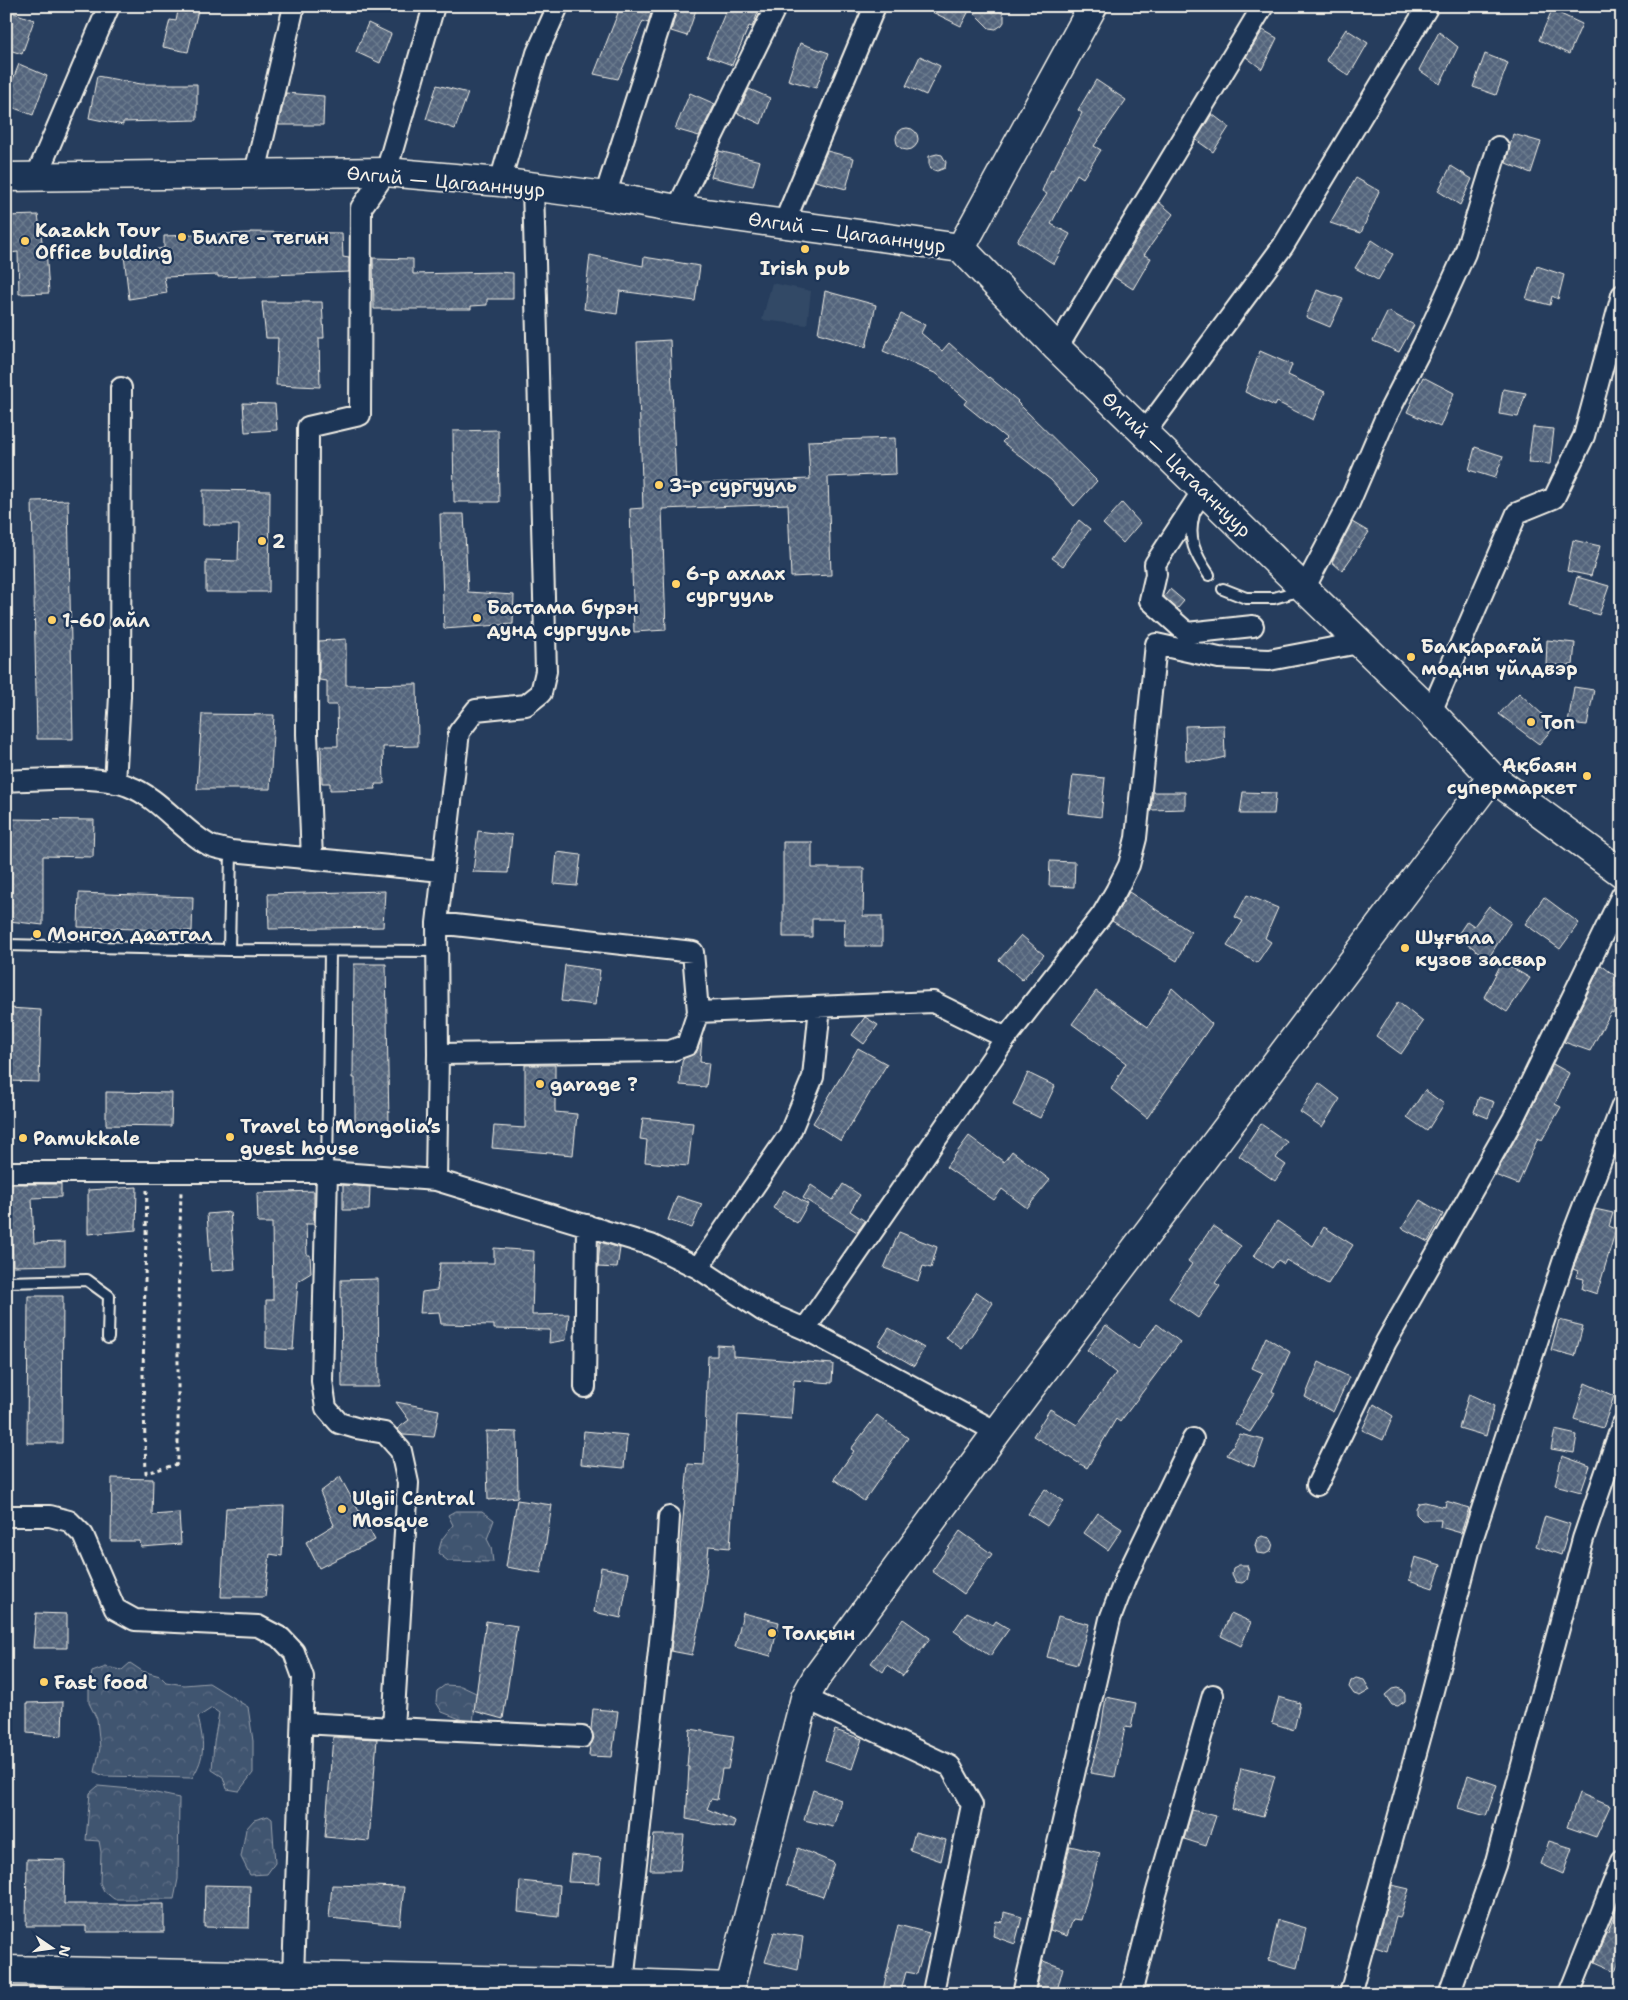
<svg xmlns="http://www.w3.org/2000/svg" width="1628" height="2000" viewBox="0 0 1628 2000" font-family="'Shantell Sans',sans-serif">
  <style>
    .built { fill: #334966 }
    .forest { fill: url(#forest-crowns); stroke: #9aa2ac }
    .building { fill: url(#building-cross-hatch); stroke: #f4f1e8 }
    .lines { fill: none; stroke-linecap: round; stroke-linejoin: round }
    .lane-casing { stroke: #f4f1e8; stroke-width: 14 }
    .street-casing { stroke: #f4f1e8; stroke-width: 24 }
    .secondary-casing { stroke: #f4f1e8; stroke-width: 31 }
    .highway-casing { stroke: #f4f1e8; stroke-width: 31 }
    .path { stroke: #f4f1e8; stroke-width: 3; stroke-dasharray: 4 4; stroke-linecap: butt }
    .lane { stroke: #1d3557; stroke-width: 10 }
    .street { stroke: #1d3557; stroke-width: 20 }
    .secondary { stroke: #1d3557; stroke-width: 28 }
    .highway { stroke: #1d3557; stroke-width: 28 }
    .poi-dot { fill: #ffd166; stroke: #1d3557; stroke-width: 2 }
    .labels { text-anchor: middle; stroke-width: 4.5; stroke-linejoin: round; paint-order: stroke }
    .street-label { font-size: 19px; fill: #f4f1e8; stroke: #1d3557 }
    .poi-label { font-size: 19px; font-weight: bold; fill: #f4f1e8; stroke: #1d3557; text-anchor: start }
  </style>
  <defs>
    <pattern id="forest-crowns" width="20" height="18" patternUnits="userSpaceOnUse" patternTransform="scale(1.25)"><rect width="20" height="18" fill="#40546f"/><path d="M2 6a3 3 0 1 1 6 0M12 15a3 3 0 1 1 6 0" fill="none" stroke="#5c6d84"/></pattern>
    <pattern id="building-cross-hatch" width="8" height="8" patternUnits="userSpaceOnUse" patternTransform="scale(1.25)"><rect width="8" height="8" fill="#52647b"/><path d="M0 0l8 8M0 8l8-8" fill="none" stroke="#6c7b8e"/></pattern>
  </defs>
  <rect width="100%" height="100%" fill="#263d5d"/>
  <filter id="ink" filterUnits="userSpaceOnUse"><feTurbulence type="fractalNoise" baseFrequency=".02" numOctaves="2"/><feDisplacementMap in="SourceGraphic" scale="10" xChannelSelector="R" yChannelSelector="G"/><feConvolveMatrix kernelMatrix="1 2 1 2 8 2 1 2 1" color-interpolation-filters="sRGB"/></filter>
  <g filter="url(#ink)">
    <path class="built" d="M772 283 811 291 807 325 762 320Z"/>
    <path class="forest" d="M455 1511H482L494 1520 487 1539 491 1547 493 1562 448 1561 438 1553 442 1539 453 1525 448 1515Z
      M130 1663 142 1671 160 1676 166 1682 184 1685 209 1683 248 1707 253 1741V1773L239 1791 227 1789 223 1777 212 1770 214 1742 219 1713 212 1708 198 1717C204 1742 206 1756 192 1778L104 1776 95 1772 100 1748 97 1719 89 1703V1686L92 1672 106 1667 122 1670Z
      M445 1685 461 1686 476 1693 473 1724 442 1712 436 1702 437 1691Z
      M98 1786 142 1790 179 1798 178 1879 174 1899H114L104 1891 100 1883 101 1852 99 1841 86 1840 90 1793Z
      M268 1816 272 1819 275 1863 267 1874 250 1875 241 1857 246 1829 254 1820Z"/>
    <path class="building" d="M179 6H199L188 52 163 47 170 20 176 21Z
      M607 6H653L648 23 643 21 618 79 594 74 618 13 607 9Z
      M678 6H687L696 10 687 36 671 31Z
      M728 6H761L752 27 749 26 732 65 707 56Z
      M920 6 996 8 1004 15V22L1002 25 996 29 989 28 970 9 961 26Z
      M6 10 34 20 22 54 6 49Z
      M1552 10 1582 24 1569 54 1539 40Z
      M368 23 391 34 380 63 356 52Z
      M1346 29 1368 43 1349 76 1326 60Z
      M1263 30 1277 38 1262 69 1246 57Z
      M1439 32 1458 47 1440 84 1419 70Z
      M800 43 829 53 816 88 788 80Z
      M1485 54 1508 63 1496 95 1473 87Z
      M920 56 940 66 926 95 906 86Z
      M19 64 47 76 33 115 6 105V97Z
      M97 76 141 84H197V120L123 122V125L89 118Z
      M1096 80 1126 100 1094 146 1101 150 1083 178 1077 174 1051 224 1070 234 1054 264 1017 241 1047 194 1042 191 1051 169 1053 170 1082 113 1078 110Z
      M437 85 468 93 455 129 426 119Z
      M749 89 770 98 761 124 737 113Z
      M286 93 324 96 323 125H278Z
      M690 93 715 104 699 136 675 129Z
      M1212 114 1229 127 1213 152 1196 140Z
      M896 139a11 11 0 1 1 22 0a11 11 0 1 1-22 0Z
      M1513 134 1541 142 1531 173 1506 163Z
      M719 151 760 161 753 186 711 177Z
      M827 151 854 158 846 189 815 181Z
      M937 154 942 155 946 162 945 168 937 171 931 169 929 164V156Z
      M1451 166 1472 179 1460 205 1438 191Z
      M1356 178 1379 191 1361 233 1330 223Z
      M1159 202 1173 214 1144 255 1151 258 1133 289 1114 277Z
      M38 215 43 248H46L49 293 19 294 18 252 9 253 6 216Z
      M250 232 342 233 343 257 349 258V272L218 277V275L164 277 167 293 129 299 124 255 164 248V236L250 233Z
      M1372 240 1393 254 1378 280 1355 268Z
      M590 255 643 266 644 257 700 266 695 301 620 291 617 314 584 309Z
      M373 258 413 259V274L497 272 513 273V299H487V305L471 306V309H374Z
      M1537 266 1564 275 1558 299 1552 296 1550 305 1526 299Z
      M1317 290 1343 299 1330 327 1306 317Z
      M825 291 876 305 866 347 818 333Z
      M262 302H322L324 338H319L320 387 276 385 278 338H266Z
      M1388 311 1414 325 1399 352 1373 341Z
      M901 314 925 325 921 333 942 351 949 343 988 378 989 377 1018 401 1017 402 1097 481 1074 506 1051 480 1002 442 1006 438 964 404 967 400 937 374 883 351Z
      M670 340 676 484 810 479 808 441 895 438 896 474 828 477 831 575 791 577 788 504 662 509 666 630 634 632 630 509 643 508 637 342Z
      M1260 351 1292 365 1288 375 1325 392 1313 420 1277 402 1275 406 1245 392Z
      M1423 377 1454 393 1440 427 1407 412Z
      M1503 389 1526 393 1518 417 1499 414Z
      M243 403 275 404 277 430 245 432Z
      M1533 427 1554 429 1550 464 1528 463Z
      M498 430 499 502H454L453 431Z
      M1475 447 1503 456 1495 478 1469 470Z
      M203 490 270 491 269 592H206V560L238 561 239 525H203Z
      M68 500 73 739H37L32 501Z
      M1122 503 1140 523 1123 543 1103 524Z
      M440 514H464L468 592 514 595 513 624 444 629Z
      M1079 520 1090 529 1063 566 1052 558Z
      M1352 522 1369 532 1342 571 1332 562Z
      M1573 540 1600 546 1591 576 1567 571Z
      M1577 577 1609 586 1599 615 1569 606Z
      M1170 589 1184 601 1177 609 1164 597Z
      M346 639V685L417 684 418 746 383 747 384 784H375L376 789 330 790V783H322L321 746H338L337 705H327V681L319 680V641Z
      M1547 640 1575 643 1573 665H1546Z
      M1574 687 1594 690 1587 725 1568 723Z
      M1519 693 1555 726 1539 744 1499 714Z
      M202 714 274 715 270 789H197Z
      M1224 725 1225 757 1208 761 1186 760 1185 726Z
      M1073 775 1105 778 1101 817 1068 813Z
      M1153 792H1185V809L1151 810Z
      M1243 792 1276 793 1274 814H1240Z
      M6 819 94 820 93 857 43 856V925L9 921 12 856H6Z
      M478 831 512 835 508 873 473 872Z
      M783 842H812V868H864L863 916H882V946H844L845 919H812V937H783Z
      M557 852 581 855 577 886 554 884Z
      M1050 861 1075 862 1074 887 1049 886Z
      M385 891 383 927 269 929 268 894Z
      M1129 892 1191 932 1177 961 1112 921Z
      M79 893 193 897 192 931 78 927Z
      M1247 895 1278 908 1265 938 1271 942 1257 963 1227 946 1243 921 1235 917Z
      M1544 897 1579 923 1560 949 1525 924Z
      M1489 906 1511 922 1488 959 1457 936 1467 921 1474 926Z
      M1021 935 1044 955 1022 980 999 960Z
      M1502 962 1530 978 1507 1012 1484 997Z
      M354 964H386L389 1124 355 1123V1078H353Z
      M565 965 600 970 595 1005 561 1001Z
      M1601 965 1622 981V999L1613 1013 1611 1012 1590 1051 1564 1042Z
      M1172 988 1212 1024 1147 1118 1111 1089 1126 1063 1072 1024 1096 991 1148 1027Z
      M1398 1002 1423 1022 1401 1054 1376 1036Z
      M9 1008 41 1010 39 1082 9 1081Z
      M865 1017 878 1025 864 1044 852 1035Z
      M702 1038 700 1062 709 1063 706 1087 680 1085 682 1062 684 1058 696 1053Z
      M858 1048 887 1064 841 1141 813 1123Z
      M1553 1064 1569 1073 1555 1104 1561 1107 1542 1140 1538 1138 1518 1184 1495 1175 1523 1125Z
      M525 1065H555V1112L577 1114 573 1155 492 1148 494 1126 525 1128Z
      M1028 1073 1055 1086 1040 1118 1013 1105Z
      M1319 1083 1340 1099 1322 1127 1300 1112Z
      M1425 1090 1444 1104 1427 1131 1407 1117Z
      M106 1092 172 1093 171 1126 106 1125Z
      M1479 1097 1494 1102 1488 1118 1474 1112Z
      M643 1118 693 1123 688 1166 645 1162 647 1140 640 1139Z
      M1261 1124 1287 1142 1276 1158 1286 1165 1275 1181 1239 1156Z
      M969 1136 1004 1162 1012 1151 1050 1180 1027 1208 1002 1189 994 1200 946 1167Z
      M10 1184H61V1197L32 1198 34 1243 65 1242V1265L13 1266Z
      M843 1184 860 1195 850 1211 865 1221 857 1232 803 1198 811 1185 833 1200Z
      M343 1185 370 1187 369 1210H343Z
      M137 1187 136 1230 88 1234V1190Z
      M784 1190 808 1204 797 1223 773 1208Z
      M314 1191V1224H306L307 1255H310L311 1273 298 1281 293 1350 266 1348V1300H273L272 1223H258L257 1193Z
      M677 1196 702 1204 692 1228 668 1220Z
      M1420 1200 1443 1214 1428 1242 1402 1228Z
      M1595 1209 1613 1213 1609 1226 1616 1229 1597 1294 1582 1289 1584 1279 1576 1277 1578 1271 1573 1269Z
      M230 1212 235 1269 211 1271 207 1214Z
      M1277 1221 1313 1246 1324 1227 1353 1245 1328 1284 1286 1260 1284 1264 1278 1260 1272 1268 1254 1256Z
      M1213 1226 1241 1246 1215 1283 1220 1286 1198 1318 1169 1298 1192 1264 1188 1261Z
      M899 1232 937 1247 931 1268 923 1266 918 1281 884 1268Z
      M600 1242 620 1248 617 1268 598 1267Z
      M494 1248 534 1251 532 1315 569 1314 566 1340 549 1343 550 1330 494 1329V1325L441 1324 439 1312 420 1313 422 1292 437 1290 440 1263H494Z
      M378 1279 379 1387H342L341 1280Z
      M977 1292 993 1303 962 1349 946 1337Z
      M28 1296H63L62 1443H27Z
      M1559 1320 1583 1326 1575 1356 1551 1350Z
      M1157 1324 1180 1342 1120 1422 1116 1419 1087 1468 1033 1436 1050 1409 1077 1425 1116 1373 1087 1350 1106 1325 1138 1349Z
      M889 1328 924 1348 914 1366 878 1345Z
      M1266 1337 1290 1352 1272 1391 1275 1393 1250 1432 1235 1424 1263 1373 1252 1368Z
      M717 1345 733 1346V1356L833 1364 832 1383 794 1380 791 1419 738 1415 730 1548 709 1546 703 1604 692 1655 671 1651 688 1464 704 1465 708 1356H717Z
      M1319 1362 1349 1377 1333 1412 1305 1397Z
      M1585 1383 1614 1396 1603 1428 1574 1419Z
      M1469 1394 1494 1406 1486 1436 1459 1428Z
      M396 1402 439 1410 434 1437 403 1435 397 1429 409 1420Z
      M1374 1404 1393 1416 1383 1440 1362 1430Z
      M877 1415 908 1438 864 1501 834 1479 854 1451 851 1449Z
      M1555 1430 1577 1435 1574 1453 1551 1449Z
      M486 1431 517 1432 518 1497 488 1500Z
      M584 1431 627 1435 624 1468 581 1464Z
      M1240 1434 1264 1440 1254 1467 1227 1455Z
      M1562 1456 1590 1466 1581 1492 1555 1485Z
      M340 1477 375 1540 319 1568 306 1542 334 1525 320 1492Z
      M112 1478 153 1479 152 1515 179 1513 181 1544 141 1547 140 1541H111Z
      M1045 1489 1064 1501 1047 1526 1028 1514Z
      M517 1500 552 1505 541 1573 506 1567Z
      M1446 1501 1469 1508 1461 1533 1440 1527 1441 1520H1422L1416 1514V1508L1419 1503 1425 1502 1445 1507Z
      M284 1506 282 1556 270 1554 265 1597H221L226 1508Z
      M1098 1513 1122 1529 1108 1550 1084 1533Z
      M1545 1516 1570 1524 1561 1555 1536 1546Z
      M960 1531 992 1554 964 1594 932 1571Z
      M1262 1536 1270 1538 1273 1543 1271 1551 1265 1554 1257 1553 1255 1545 1257 1539Z
      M1415 1557 1441 1565 1433 1588 1409 1580Z
      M1239 1565H1247L1249 1572 1247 1580 1242 1583 1236 1582 1232 1574 1233 1568Z
      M601 1567 629 1573 621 1618 594 1612Z
      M967 1612 993 1625 996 1621 1009 1629 990 1656 954 1631Z
      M36 1613 67 1614V1648H33Z
      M743 1613 779 1622 771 1656 735 1647Z
      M1231 1613 1251 1622 1241 1646 1221 1636Z
      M1058 1616 1089 1624 1077 1665 1047 1657Z
      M903 1619 930 1638 903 1676 887 1665 883 1672 871 1663Z
      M486 1621 517 1626 503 1719 474 1711Z
      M1356 1678 1364 1680 1370 1690 1360 1696 1354 1694 1349 1687 1351 1681Z
      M1397 1688 1403 1690 1405 1695V1701L1398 1706 1392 1705 1385 1695 1392 1689Z
      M1106 1697 1136 1703 1131 1728 1125 1727 1115 1777 1090 1773 1100 1736Z
      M1279 1697 1300 1703 1294 1730 1272 1723Z
      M63 1702 62 1736 27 1733V1703Z
      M593 1709 618 1711 612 1757 589 1756 590 1745 594 1738 591 1730Z
      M690 1729 734 1736 728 1769H722L717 1800 711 1799 707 1809 735 1821 733 1828 686 1819 689 1767H687Z
      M835 1730 862 1739 852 1769 825 1760Z
      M333 1737 377 1739 369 1841 325 1837Z
      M1241 1768 1275 1776 1263 1817 1232 1809Z
      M1468 1775 1497 1785 1486 1816 1458 1808Z
      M813 1790 841 1800 833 1827 804 1820Z
      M1579 1793 1610 1806 1596 1837 1567 1827Z
      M1192 1810 1216 1816 1206 1846 1184 1839Z
      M915 1832 946 1840 941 1861 910 1850Z
      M654 1835H684L680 1870H650Z
      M1549 1841 1572 1848 1563 1874 1541 1864Z
      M1070 1846 1100 1853 1081 1920 1073 1919 1067 1936 1050 1930Z
      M798 1848 834 1863 823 1897 787 1885Z
      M571 1855 601 1858 599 1883 568 1882Z
      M27 1859 65 1860 64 1904H164V1932H86V1926H26Z
      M520 1881 560 1885 558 1917 518 1912Z
      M205 1885 250 1886 249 1928 204 1927Z
      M332 1885 404 1887 400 1925 329 1918Z
      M1392 1885 1409 1889 1400 1918 1396 1917 1387 1951 1375 1947Z
      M1619 1901 1622 1902V1956L1616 1971 1595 1962 1606 1933H1608Z
      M1004 1912 1022 1917 1015 1944 993 1936 996 1921 1003 1922Z
      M1278 1920 1306 1928 1297 1968 1269 1960Z
      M898 1925 929 1933 917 1974 906 1972 900 1994H882Z
      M774 1932 803 1937 798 1970 765 1962Z
      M1043 1961 1063 1968 1056 1994H1035Z
      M29 1986 58 1987V1992L29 1994Z"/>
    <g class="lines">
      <defs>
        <path id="lane" d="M1194 514C1187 539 1195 554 1209 575
          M1223 589 1246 598H1274L1301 590
          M6 945 229 950 231 851
          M229 950 437 951
          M327 1172 330 951
          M6 1282 87 1280 109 1296 108 1338"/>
        <path id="street" d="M255 173 294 6
          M36 177 109 6
          M500 182 537 53 558 6
          M605 196 666 6
          M677 209 776 6
          M784 223 875 6
          M1057 348 1263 6
          M1145 432 1283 246 1428 6
          M1198 498 1155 564 1156 574 1150 600 1187 633 1253 626
          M1304 589 1349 503 1385 419 1424 343 1465 253 1498 147
          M1431 712 1517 513 1554 498 1584 436 1622 295
          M6 781C39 780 99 774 128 786 160 798 180 829 209 845 215 848 224 849 231 851L442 871
          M115 783 120 696 121 388
          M312 859 307 734 308 427 360 415 361 208 386 172 434 6
          M437 923 693 952 698 1012 687 1045 670 1051 438 1054
          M698 1012 933 1002 1006 1038
          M6 1172H327L436 1180 651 1245 698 1268 763 1311 805 1329 997 1432
          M436 1180 438 1054 437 923 459 732 476 710 526 705 541 693 546 671 533 187
          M698 1268 789 1135 813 1077 820 1007
          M805 1329 1006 1038 1102 915 1116 891 1129 865 1136 838 1156 644 1219 658 1269 660 1359 643
          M585 1387 587 1225
          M1317 1485 1386 1342 1513 1119 1622 895
          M6 1516H50L69 1521 83 1535 115 1609 135 1620 258 1626 281 1638 294 1652 303 1677 293 1977
          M805 1698 950 1766 972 1805 934 1987
          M303 1723 393 1728 408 1483 401 1451 385 1433 356 1428 339 1423 326 1408 322 1381 327 1172
          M393 1728 582 1737
          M623 1983 663 1614 669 1517
          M1023 1994 1110 1619 1126 1577 1193 1439
          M1131 1994 1155 1898 1213 1695
          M1350 1994 1431 1698 1472 1540 1570 1241 1622 1106
          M1449 1994 1495 1865 1583 1539 1622 1425
          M1569 1994 1622 1861"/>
        <path id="secondary" d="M961 248 1093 6
          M6 1970 623 1983 730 1987 805 1698 816 1678 997 1432 1492 777"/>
        <path id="highway" d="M6 177 386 172 500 182 605 196 677 209 961 248 1057 348 1431 712 1492 777 1622 873"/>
      </defs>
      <use href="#lane" class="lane-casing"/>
      <use href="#street" class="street-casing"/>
      <use href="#secondary" class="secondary-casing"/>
      <use href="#highway" class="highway-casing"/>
      <path class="path" d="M147 1190 143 1374 146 1473 178 1464V1304L181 1191"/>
      <use href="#lane" class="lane"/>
      <use href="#street" class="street"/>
      <use href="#secondary" class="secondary"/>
      <use href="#highway" class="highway"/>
    </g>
  </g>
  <g class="poi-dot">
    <circle cx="182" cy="237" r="5"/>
    <circle cx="25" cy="241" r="5"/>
    <circle cx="805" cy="249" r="5"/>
    <circle cx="659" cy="485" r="5"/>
    <circle cx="262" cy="541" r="5"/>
    <circle cx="676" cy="584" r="5"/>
    <circle cx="477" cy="618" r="5"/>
    <circle cx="52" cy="620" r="5"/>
    <circle cx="1411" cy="657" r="5"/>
    <circle cx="1531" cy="722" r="5"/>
    <circle cx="1587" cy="776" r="5"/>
    <circle cx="37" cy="934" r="5"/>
    <circle cx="1405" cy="948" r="5"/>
    <circle cx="540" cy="1084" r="5"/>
    <circle cx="230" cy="1137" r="5"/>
    <circle cx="23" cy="1138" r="5"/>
    <circle cx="342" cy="1509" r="5"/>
    <circle cx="772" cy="1633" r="5"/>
    <circle cx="44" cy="1682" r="5"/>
  </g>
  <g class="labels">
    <g class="street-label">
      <text transform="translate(446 181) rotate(5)" y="7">Өлгий — Цагааннуур</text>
      <text transform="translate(847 232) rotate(8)" y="7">Өлгий — Цагааннуур</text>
      <text transform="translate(1177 464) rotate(44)" y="7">Өлгий — Цагааннуур</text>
    </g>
    <g class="poi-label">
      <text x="35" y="237">Kazakh Tour<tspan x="35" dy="22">Office bulding</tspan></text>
      <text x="192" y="244">Билге - тегин</text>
      <text x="805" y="275" text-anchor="middle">Irish pub</text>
      <text x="669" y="492">3-р сургууль</text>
      <text x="272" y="548">2</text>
      <text x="686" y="580">6-р ахлах<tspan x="686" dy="22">сургууль</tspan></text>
      <text x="487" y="614">Бастама бүрэн<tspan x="487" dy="22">дунд сургууль</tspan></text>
      <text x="62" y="627">1-60 айл</text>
      <text x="1421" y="653">Балқарағай<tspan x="1421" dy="22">модны үйлдвэр</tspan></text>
      <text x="1541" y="729">Топ</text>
      <text x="1577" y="772" text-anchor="end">Ақбаян<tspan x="1577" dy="22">супермаркет</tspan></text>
      <text x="47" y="941">Монгол даатгал</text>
      <text x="1415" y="944">Шұғыла<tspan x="1415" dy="22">кузов засвар</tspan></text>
      <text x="550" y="1091">garage ?</text>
      <text x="240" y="1133">Travel to Mongolia’s<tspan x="240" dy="22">guest house</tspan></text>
      <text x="33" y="1145">Pamukkale</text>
      <text x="352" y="1505">Ulgii Central<tspan x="352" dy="22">Mosque</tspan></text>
      <text x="782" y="1640">Толқын</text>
      <text x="54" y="1689">Fast food</text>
    </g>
  </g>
  <rect width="1628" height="2000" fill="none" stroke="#1d3557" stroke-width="25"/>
  <rect x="12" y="12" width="1603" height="1975" fill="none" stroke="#f4f1e8" stroke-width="2" filter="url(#ink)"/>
  <g transform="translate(52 1948) rotate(103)" stroke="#1d3557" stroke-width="4" paint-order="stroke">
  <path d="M0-4L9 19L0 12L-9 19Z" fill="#f4f1e8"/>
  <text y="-8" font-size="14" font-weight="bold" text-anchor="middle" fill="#f4f1e8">N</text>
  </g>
</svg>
